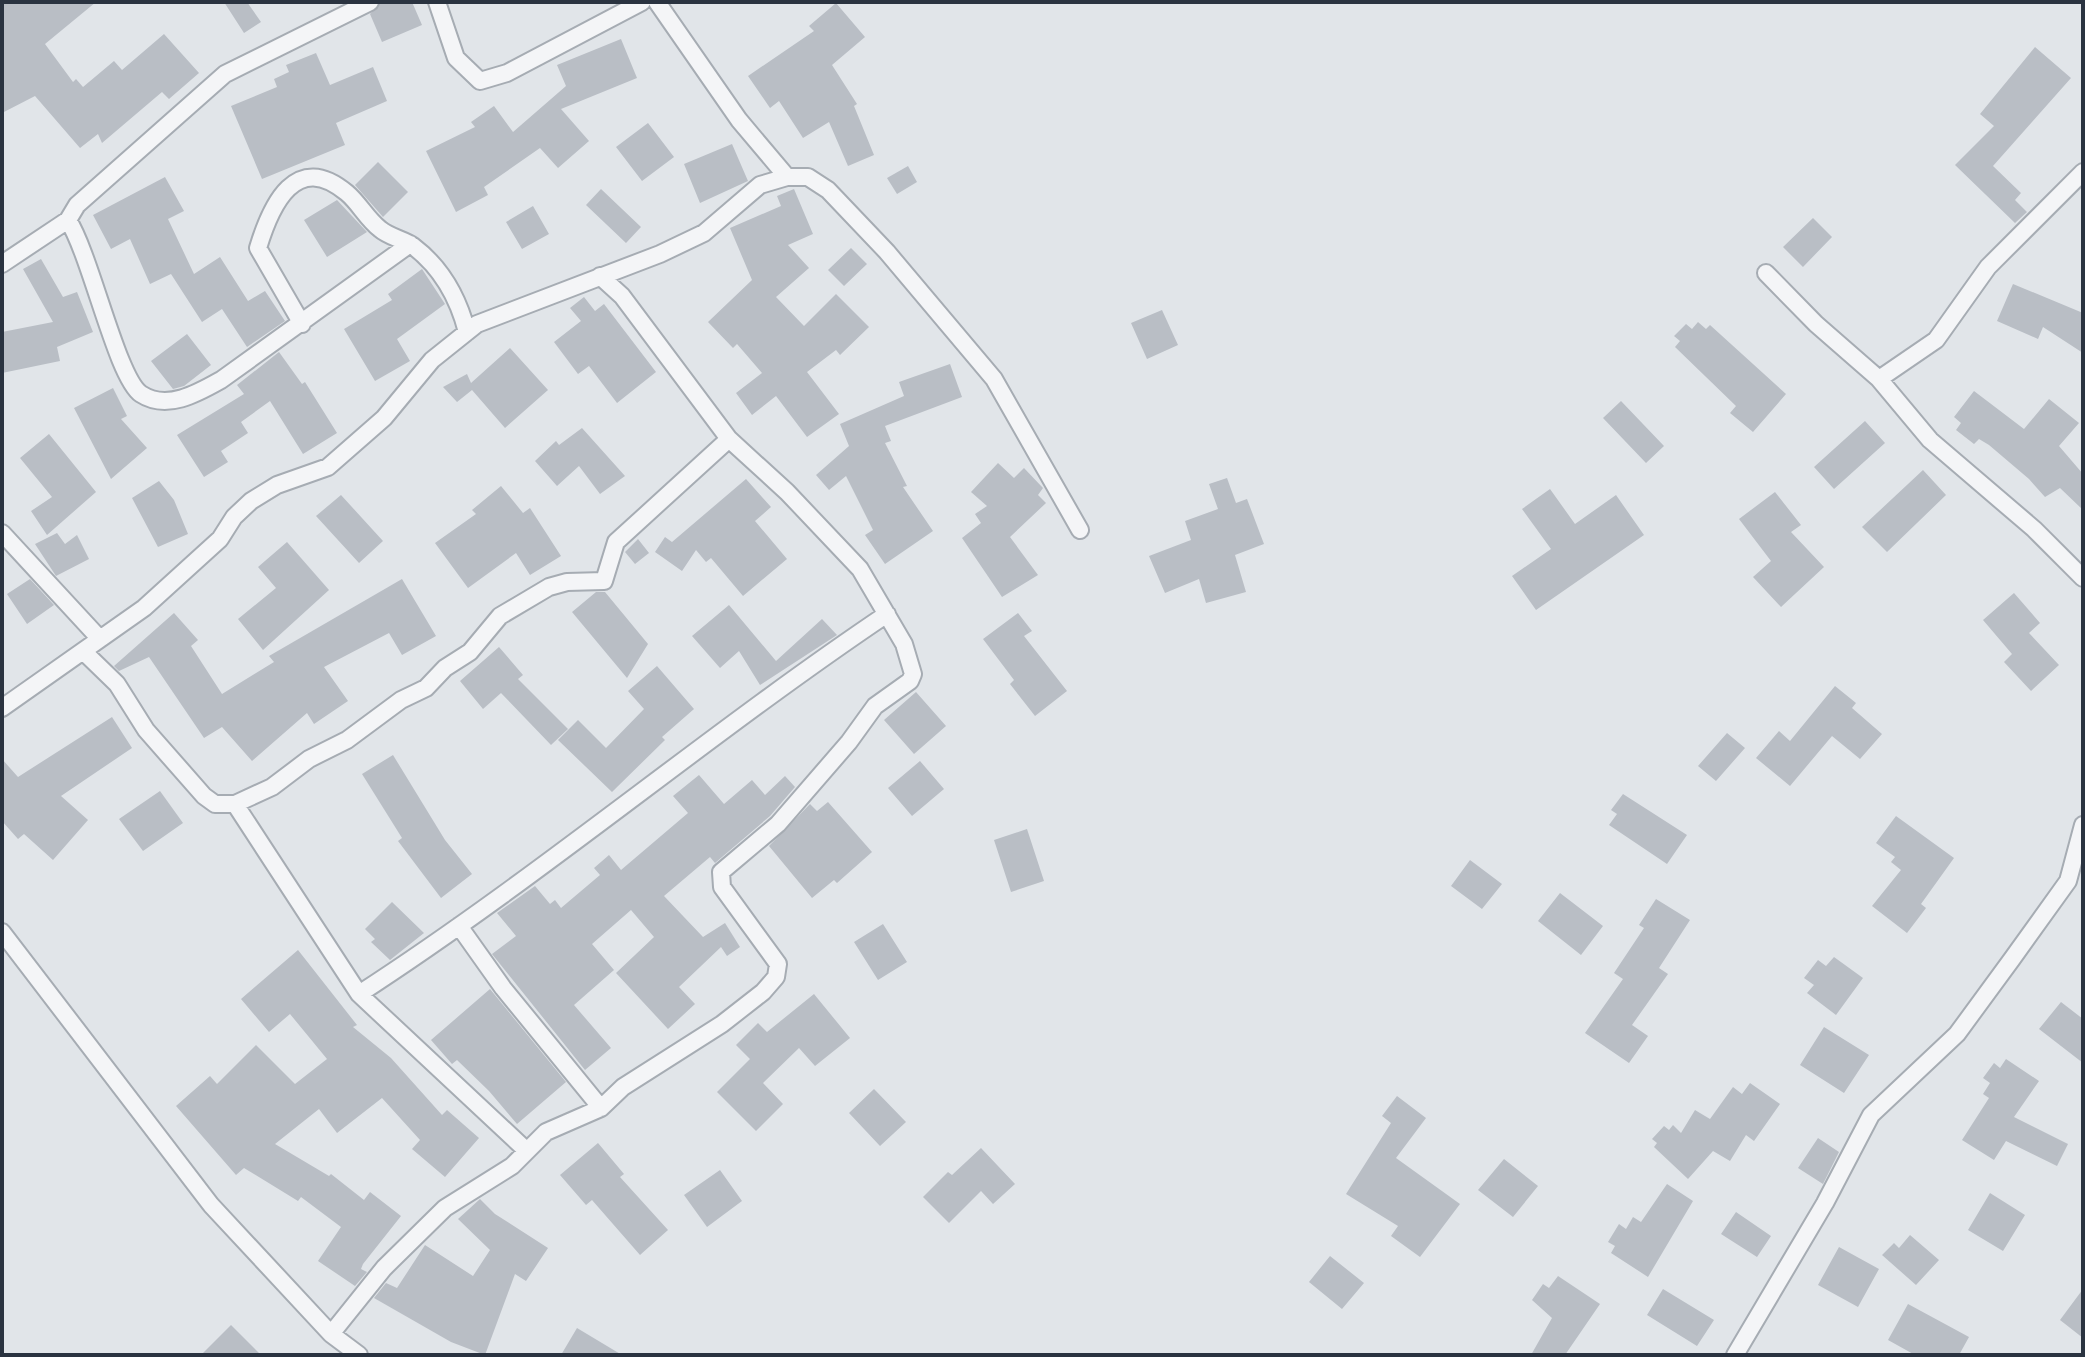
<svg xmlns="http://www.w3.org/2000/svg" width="2085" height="1357" viewBox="0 0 2085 1357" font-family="'Work Sans',sans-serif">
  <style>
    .building { fill: #b9bec5 }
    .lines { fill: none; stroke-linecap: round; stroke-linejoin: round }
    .minor-casing { stroke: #a6acb3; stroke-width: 20 }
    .minor { stroke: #f4f5f7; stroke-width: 16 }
  </style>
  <rect width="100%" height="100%" fill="#e1e5e9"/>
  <path class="building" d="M2 2H96L45 44 73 82 76 79 83 87 114 61 122 70 164 34 199 73 169 99 162 92 102 143 98 134 80 148 35 96 2 113Z
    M224 2H247L261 22 244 33Z
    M381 2H412L422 25 382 42 370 14Z
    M836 3 865 37 832 65 857 104 854 106 874 155 848 166 829 122 803 138 779 101 770 108 748 76 814 31 809 26Z
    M621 39 637 78 561 109 589 141 558 168 540 148 484 187 488 195 456 212 426 151 475 127 471 122 494 106 513 132 566 86 557 65Z
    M2035 47 2071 78 1993 166 2021 193 2015 200 2027 212 2015 223 1955 165 1994 126 1980 114Z
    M316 53 330 85 373 67 387 101 336 123 345 145 262 179 231 106 277 87 274 79 289 72 286 65Z
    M648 123 674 157 642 181 616 147Z
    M732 144 748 181 700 203 684 164Z
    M378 162 408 192 383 217 355 185Z
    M908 166 917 182 897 194 887 178Z
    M165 177 184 211 168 219 194 274 220 257 248 301 265 291 285 321 247 347 222 309 202 322 171 274 150 284 130 239 111 249 93 215Z
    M601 189 641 227 626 243 586 205Z
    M794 189 813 234 788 245 809 268 776 297 804 326 836 294 869 327 840 355 836 350 807 372 839 414 807 437 776 396 752 415 736 393 762 373 737 344 733 348 708 322 752 280 730 228 781 206 777 196Z
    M337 200 367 232 327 257 304 220Z
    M533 206 549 234 522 249 506 222Z
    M1813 218 1832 237 1803 267 1783 247Z
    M851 248 867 264 844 286 828 270Z
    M41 259 63 297 77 292 93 332 57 347 60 361 2 373V332L53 322 23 269Z
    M422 269 445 304 397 339 410 361 375 381 344 329 392 300 388 294Z
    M2013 284 2083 313V353L2043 327 2038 339 1997 321Z
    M584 297 595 311 604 304 656 372 617 403 589 366 578 374 554 342 581 321 570 308Z
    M1162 310 1178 345 1147 359 1131 323Z
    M1698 322 1706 329 1710 325 1786 394 1753 432 1730 413 1736 406 1675 347 1680 341 1674 336 1686 324 1692 329Z
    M187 334 211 365 184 386 173 389 151 361Z
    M510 348 548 390 505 428 472 390 457 402 443 387 467 374 471 383Z
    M279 352 302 384 305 382 337 433 303 454 270 401 241 422 248 433 221 451 228 462 204 477 177 435 244 394 237 385Z
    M950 364 962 397 885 426 891 441 885 443 907 486 903 487 933 531 885 564 865 535 873 530 846 476 829 490 816 475 849 446 840 424 904 396 899 382Z
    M113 388 127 416 121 419 147 448 111 479 74 408Z
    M1974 391 2024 429 2049 399 2079 423 2059 446 2083 474V510L2060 488 2045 497 2029 479 1989 445 1979 439 1974 444 1956 430 1961 423 1954 417Z
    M1621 401 1664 446 1646 463 1603 418Z
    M1865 421 1885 443 1834 489 1814 467Z
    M582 428 625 476 600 494 579 466 557 486 535 461 556 441 559 445Z
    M49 434 96 492 47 535 31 511 52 497 20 458Z
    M998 463 1014 478 1024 468 1043 488 1038 495 1046 503 1010 537 1038 575 1002 597 962 538 981 523 975 514 987 506 971 492Z
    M1923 470 1946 495 1887 552 1862 527Z
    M1227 478 1236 503 1247 499 1264 544 1235 555 1246 592 1206 603 1199 579 1165 593 1149 556 1191 540 1185 521 1218 509 1209 484Z
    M746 479 771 507 755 521 787 559 743 596 711 558 706 562 696 550 682 571 655 552 665 537 672 542Z
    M159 481 174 500 188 534 158 547 132 498Z
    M501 486 523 513 530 508 561 556 530 575 516 553 468 588 435 543 476 514 472 510Z
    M1550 489 1575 524 1616 495 1644 535 1536 610 1512 576 1551 549 1522 509Z
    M1775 492 1801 525 1791 532 1824 567 1781 607 1753 577 1771 561 1739 519Z
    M341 495 383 541 359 563 316 516Z
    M57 533 65 544 77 535 89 559 56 576 35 544Z
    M638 539 649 553 635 564 625 552Z
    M287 542 329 590 263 650 238 619 276 588 258 567Z
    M30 579 54 605 27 624 7 594Z
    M402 579 436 636 402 655 389 633 324 667 348 701 314 724 307 713 252 761 222 727 204 738 149 657 119 671 114 666 174 613 198 640 191 646 222 694 274 662 269 656Z
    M596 592H605L648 644 627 678 572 612Z
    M2014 593 2040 623 2029 633 2059 665 2031 691 2004 662 2012 654 1983 620Z
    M729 605 776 661 822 619 837 635 760 685 739 651 720 668 692 636Z
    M1018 613 1032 631 1024 636 1067 691 1035 716 1010 684 1014 680 983 639Z
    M499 647 523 675 518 679 568 729 551 745 501 693 483 709 460 681Z
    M657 666 694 709 662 737 665 740 612 792 558 740 578 720 606 748 644 709 628 691Z
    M1835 686 1856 703 1852 708 1882 734 1860 759 1832 736 1790 786 1756 758 1779 731 1790 741Z
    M916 692 946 726 914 754 884 720Z
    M112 717 132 748 61 796 88 820 53 860 24 834 18 839 2 821V759L18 777Z
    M1727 733 1745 748 1716 781 1698 766Z
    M393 755 445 840 472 874 441 898 398 841 402 838 362 774Z
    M920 761 944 789 912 816 888 788Z
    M699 775 724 804 752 780 765 795 785 776 795 787 770 816 715 863 710 857 664 896 703 937 725 923 740 947 727 956 721 947 679 987 695 1004 668 1029 616 973 654 937 631 910 592 944 614 970 574 1005 611 1048 585 1070 492 954 516 936 497 913 535 886 550 904 555 900 561 908 600 875 594 868 609 855 621 870 688 813 673 796Z
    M160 791 183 823 143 851 119 819Z
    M1623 794 1687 835 1667 864 1609 825 1617 814 1611 810Z
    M828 802 872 852 837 883 834 880 812 898 769 846 810 804 817 811Z
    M1896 816 1954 858 1921 904 1926 908 1907 933 1872 906 1901 870 1891 862 1895 857 1876 843Z
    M1027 829 1044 881 1011 892 994 840Z
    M1470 860 1502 884 1482 909 1451 886Z
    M1560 893 1603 926 1581 955 1538 921Z
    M1656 899 1690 920 1659 968 1668 974 1632 1025 1648 1036 1629 1063 1585 1033 1623 979 1614 973 1644 928 1639 925Z
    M392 902 424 933 390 960 371 942 375 939 365 929Z
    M883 924 907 962 878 980 854 942Z
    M298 950 357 1025 353 1027 391 1058 442 1115 447 1110 479 1138 445 1177 412 1149 420 1140 382 1098 337 1133 319 1109 275 1144 329 1176 331 1174 364 1200 370 1192 401 1216 363 1264 361 1269 367 1272 355 1286 318 1261 341 1227 301 1197 298 1201 244 1168 236 1175 176 1106 210 1076 217 1084 256 1045 295 1084 327 1059 290 1014 269 1032 241 999Z
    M1834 957 1863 978 1836 1015 1807 993 1814 985 1804 978 1818 960 1826 966Z
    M490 989 566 1082 517 1124 489 1091 457 1060 452 1064 431 1040Z
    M814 994 850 1038 815 1066 799 1048 763 1083 783 1104 756 1131 717 1092 750 1059 736 1045 758 1023 767 1032Z
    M2061 1002 2083 1019V1063L2039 1029Z
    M1824 1027 1869 1055 1844 1093 1800 1065Z
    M2006 1059 2039 1081 2014 1117 2068 1144 2057 1166 2006 1141 1994 1160 1962 1140 1989 1098 1983 1094 1990 1083 1983 1078 1994 1063 2000 1068Z
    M1750 1083 1780 1104 1754 1141 1746 1135 1730 1161 1713 1151 1688 1179 1654 1147 1657 1143 1652 1139 1664 1126 1669 1130 1673 1125 1681 1133 1695 1110 1710 1119 1733 1087 1742 1094Z
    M874 1089 906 1122 880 1146 849 1113Z
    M1397 1096 1426 1118 1396 1158 1460 1204 1420 1257 1391 1236 1398 1226 1346 1194 1391 1123 1382 1116Z
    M1818 1138 1839 1152 1823 1184 1798 1168Z
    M598 1143 624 1174 620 1177 668 1230 640 1255 592 1200 586 1205 560 1175Z
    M981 1148 1015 1184 993 1204 981 1191 949 1223 923 1197 948 1172 952 1175Z
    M1504 1159 1538 1186 1513 1217 1478 1190Z
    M720 1170 742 1201 707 1227 684 1195Z
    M1667 1184 1693 1201 1648 1277 1611 1253 1615 1246 1608 1242 1619 1224 1626 1229 1633 1217 1641 1222Z
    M1990 1193 2025 1215 2003 1251 1968 1230Z
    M480 1199 495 1214 548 1248 526 1281 515 1274 485 1355 451 1342 374 1298 386 1283 397 1288 425 1245 473 1276 490 1250 458 1219Z
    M1736 1212 1771 1236 1757 1257 1721 1234Z
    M1910 1235 1939 1260 1916 1285 1882 1255 1894 1243 1899 1248Z
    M1839 1247 1879 1269 1858 1307 1818 1285Z
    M1330 1256 1364 1283 1342 1309 1309 1282Z
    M1558 1276 1600 1304 1565 1355H1531L1552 1318 1532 1300 1543 1284 1549 1288Z
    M1663 1289 1714 1320 1697 1346 1647 1315Z
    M2083 1289V1338L2060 1320Z
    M1908 1304 1969 1337 1959 1355H1915L1888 1340Z
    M231 1325 261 1355H201Z
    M577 1328 622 1355H561Z"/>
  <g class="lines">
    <defs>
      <path id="minor" d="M437 2 456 58 480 81 507 73 642 2
        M657 2 739 120 787 177
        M2083 172 1988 267 1936 340 1879 379 1930 440 2034 529 2083 578
        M68 220C91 256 117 378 141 394 167 411 198 393 221 380L410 244
        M2 264 68 220 77 205 225 74 370 2
        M1766 273 1816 324 1879 379
        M302 324 258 248C271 205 296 150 347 193 359 203 367 219 380 229 389 237 403 239 413 246 442 268 458 297 467 332
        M2 533 100 639
        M83 651 117 684 146 730 204 796 215 804H235L272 787 309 759 347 740 401 700 426 688 445 668 470 652 500 616 549 587 567 582 604 581 616 542 729 439
        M2 708 144 608 220 539 234 517 251 501 277 485 328 467 384 418 432 360 477 324 660 254 704 233 760 185 787 177H808L828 190 887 252 994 379 1080 530
        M235 804 359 994 527 1151
        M459 926 503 988 601 1108
        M2 932 211 1205 331 1334 359 1355
        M359 994C541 876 707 735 887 614
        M331 1334 384 1268 445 1208 512 1166 546 1132 601 1108 623 1087 722 1024 763 992 776 977 778 964 722 887 721 872 778 824 849 742 875 706 910 681 913 674 904 644 860 569 787 492 729 439 622 296 600 276
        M1735 1355 1825 1203 1871 1115 1957 1034 2012 959 2068 881 2083 825"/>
    </defs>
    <use href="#minor" class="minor-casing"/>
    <use href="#minor" class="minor"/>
  </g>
  <rect width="2085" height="1357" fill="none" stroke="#2a3340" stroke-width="8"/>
</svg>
